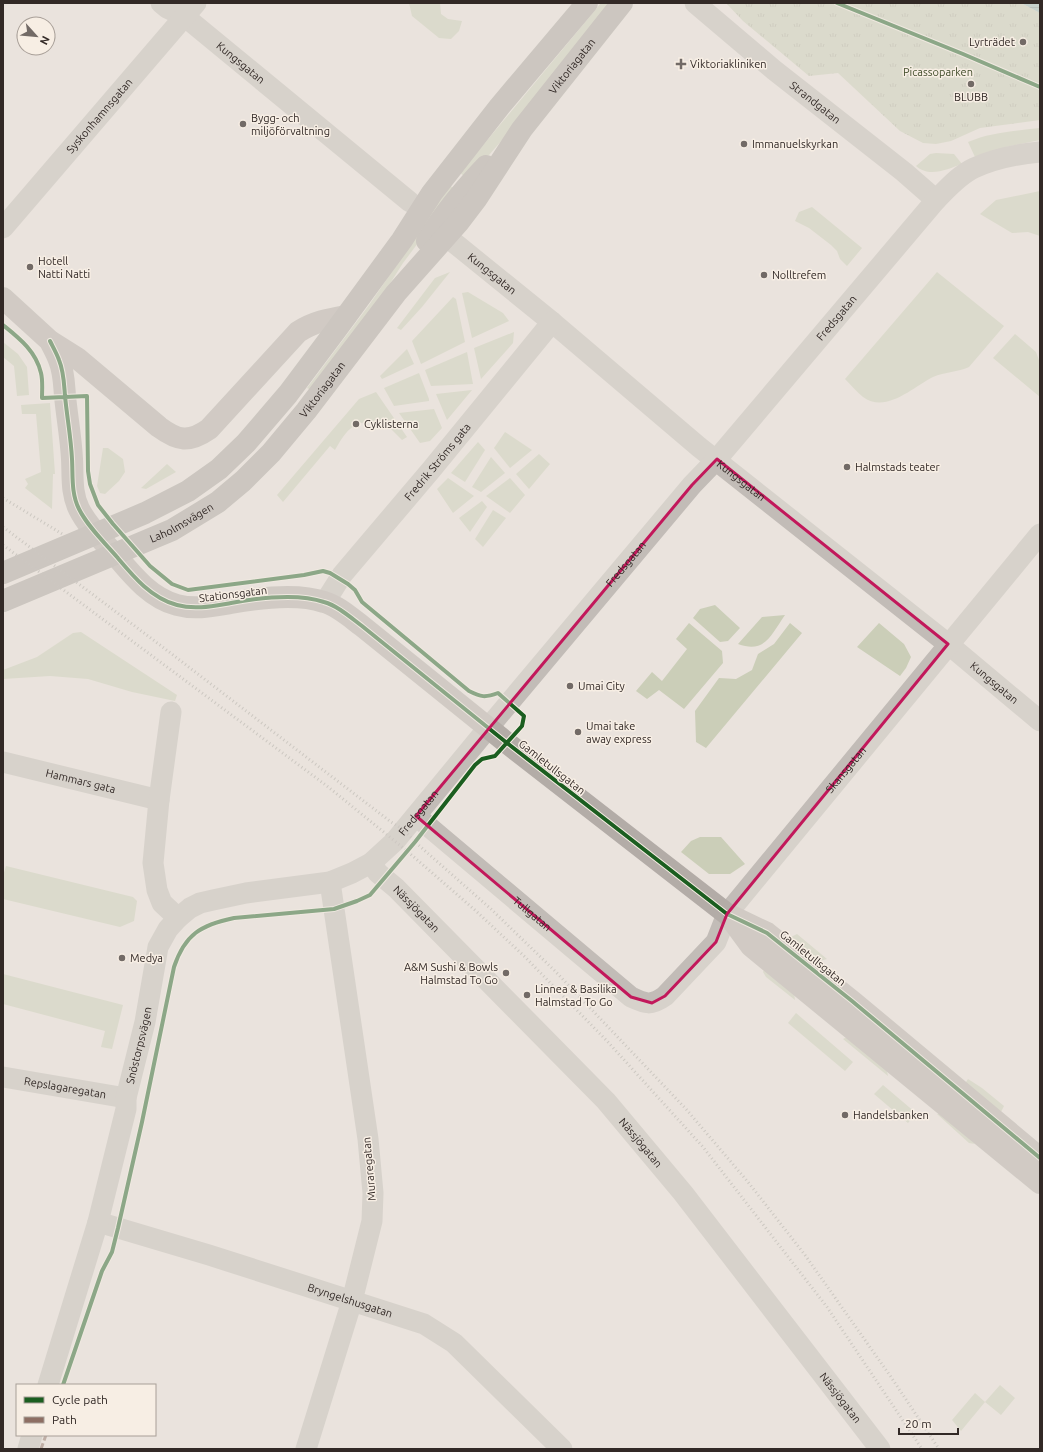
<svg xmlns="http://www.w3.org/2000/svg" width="1043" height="1452" viewBox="0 0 1043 1452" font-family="Ubuntu,sans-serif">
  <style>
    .grass { fill: #cbceb8 }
    .park { fill: url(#park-tufts) }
    .water { fill: url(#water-rules) }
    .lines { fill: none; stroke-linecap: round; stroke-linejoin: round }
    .street { stroke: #c2bcb7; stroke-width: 21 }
    .secondary { stroke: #b3aca7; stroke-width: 22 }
    .highway { stroke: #a8a29d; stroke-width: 22 }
    .rail { stroke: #aaa5a1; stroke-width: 3; stroke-dasharray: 1 3; stroke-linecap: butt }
    .quiet { stroke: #8d6e63; stroke-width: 3; stroke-dasharray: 6 3; stroke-linecap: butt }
    .cycleway-casing { stroke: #f7eee4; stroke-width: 6 }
    .cycleway { stroke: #1b5e20; stroke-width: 4 }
    .marked { fill: none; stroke: #c2185b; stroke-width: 3; stroke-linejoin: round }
    .poi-dot { fill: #726a66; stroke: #f7eee4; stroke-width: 1.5 }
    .labels { text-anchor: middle; stroke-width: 3; stroke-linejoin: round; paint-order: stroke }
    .poi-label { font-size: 11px; fill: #322926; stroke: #f7eee4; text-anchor: start }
    .street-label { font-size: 11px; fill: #322926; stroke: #f7eee4 }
    .park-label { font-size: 11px; fill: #434e2c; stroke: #f7eee4 }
  </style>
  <defs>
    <pattern id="park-tufts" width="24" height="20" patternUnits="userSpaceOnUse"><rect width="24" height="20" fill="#cbceb8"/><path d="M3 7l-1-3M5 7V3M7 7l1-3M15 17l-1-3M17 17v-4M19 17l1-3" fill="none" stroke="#afb19e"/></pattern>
    <pattern id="water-rules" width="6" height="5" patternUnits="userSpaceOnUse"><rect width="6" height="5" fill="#9cbab9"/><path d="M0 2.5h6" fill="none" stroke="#809796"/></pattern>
  </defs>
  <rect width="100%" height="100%" fill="#eae3dd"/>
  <path class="grass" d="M409 3H440L441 14 448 19 462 21 459 31 451 39 439 38 412 16Z
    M601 3H612L517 123 468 179 460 173Z
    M1040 128V140L1006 147 975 157 968 142C991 132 1015 131 1040 128Z
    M936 153 954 154 962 164C948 169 929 178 916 166L930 154Z
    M448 184 457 191 403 263 384 293 311 390 307 388 369 305 398 263Z
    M1040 191V236L1028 232 1012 233 980 214 996 200Z
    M812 207 862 248 847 266 840 259 837 251 831 245 809 228 795 221 799 212Z
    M450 272 422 307 401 330 397 328 435 278Z
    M937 272 1004 326 969 367C958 372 945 372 933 377 913 387 886 414 863 397 857 392 851 385 845 379Z
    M468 292 503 313 509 321 472 338 462 293Z
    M453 297 456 299 465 342 421 364 412 341Z
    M514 332 513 343 481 379 474 348Z
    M1015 334 1036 352 1040 363V397L993 358Z
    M3 342 18 354 27 367 29 395 17 396 14 366 3 357Z
    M407 349 414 364 382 379 380 376Z
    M467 352 473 384 431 386 425 370Z
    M419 373 429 399V401L394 406 384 388Z
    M472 390 447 420 436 394Z
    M376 392 407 437 402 440C398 436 394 432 390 428 379 419 361 420 350 429 344 434 339 443 335 450L330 446 283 502 277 495 359 399Z
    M50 403 55 474H53L52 509 25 488 28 484 25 479 41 472 36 414H22L21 405Z
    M434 409 442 428 430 441 420 443 399 413Z
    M505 432 532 450 510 468 494 448Z
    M478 442 485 450 465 482 451 473Z
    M103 448H108L123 459 125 472 119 481 105 494 100 493 97 486Z
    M539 454 550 464 529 489 516 474Z
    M491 457 505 473 481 492 472 487Z
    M167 464 176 472 146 489 141 488Z
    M448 478 474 496 453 513 437 489Z
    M510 478 525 495 510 513 486 496Z
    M482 501 487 507 470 532 459 518Z
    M493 510 506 518 483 547 475 539Z
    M715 605 740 628 728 641 720 642 693 618 700 609Z
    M785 615C771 635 765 654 738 644L762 617Z
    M689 623 722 651 723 663 684 709 659 690 647 699 636 691 652 672 662 681 687 649 676 639Z
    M790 623 802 633 706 748 696 742 695 711 719 678 736 679 752 670 758 654 774 644Z
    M879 623 904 644 911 657 906 668 900 676 857 647Z
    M81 632 177 695 175 701 132 692 88 679 50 676 3 679V670L37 657 73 633Z
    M700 837H721L745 864 730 874H709L681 852 691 841Z
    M6 866 133 897 137 901 134 921 120 927 3 899V876Z
    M797 934 827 959 812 963 787 939Z
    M766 964 793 986 795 1000 766 977 763 972Z
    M3 974 123 1005 112 1049 101 1047 105 1031 3 1004Z
    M796 1013 853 1062 845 1071 788 1023Z
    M845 1038H856L885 1061 888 1076 843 1039Z
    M968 1079 982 1088 1004 1106 1000 1114 964 1085Z
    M883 1085 916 1113 908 1123 874 1094Z
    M937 1114H948L975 1144 969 1143Z
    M1000 1385 1015 1398 1001 1415 985 1402 961 1431 952 1420 975 1393 985 1402Z"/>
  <path class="park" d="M726 3H1021L1040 13V120L980 128 951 141 936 144 923 143 900 131 838 73 809 76 743 21Z"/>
  <path class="water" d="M1021 3H1040V13Z"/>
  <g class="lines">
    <g class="street">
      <path id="s1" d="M161 3 167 8 184 16 410 202"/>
      <path id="s2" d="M695 3 774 70 904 172 936 200"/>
      <path id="s3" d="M3 228 196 3"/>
      <path id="s4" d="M447 237 552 322 699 447 948 644 1040 721"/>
      <path id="s5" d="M325 602 342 575 431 470 552 322"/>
      <path id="s6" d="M3 762 159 800"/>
      <path id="s7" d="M416 816 631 997C646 1004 651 1006 665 996L716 942 727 914 1040 534"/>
      <path id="s8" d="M371 863 378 873 396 888 606 1101 683 1193 880 1449"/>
      <path id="s9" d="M178 918 190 908 200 903 213 900 246 893 330 882 352 873 371 863 395 841 404 830 488 728 692 485 717 459 936 200C947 189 959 175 974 168 994 159 1018 154 1040 152"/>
      <path id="s10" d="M3 1077 126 1098"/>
      <path id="s11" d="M98 1222 209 1255 424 1324 454 1343 562 1449"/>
      <path id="s12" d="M48 1385 98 1222 126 1109V1098L145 1022 158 947 168 929 178 918 162 903 157 890 153 863 159 800 171 712"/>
      <path d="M28 1449 32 1435"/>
      <path d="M306 1449 352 1301 372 1221 373 1193 368 1139 330 882"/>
    </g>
    <path class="secondary" d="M3 298 50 341 77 358 159 427C178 441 189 443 209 429L298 332C313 322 329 319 346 316
      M50 341C53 347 57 354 59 360 64 372 64 384 65 396 67 417 71 438 72 459 73 476 71 493 79 509 88 527 104 542 117 557 133 576 151 598 177 605 195 610 213 606 231 603 258 598 298 593 324 602 338 606 350 617 362 626L507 743 727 914 767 933 852 1001 1040 1158
      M729 916 751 946 1040 1183"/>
    <g class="highway">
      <path d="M427 241C444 213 464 189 486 166"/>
      <path d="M3 573 145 513 188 491 219 469 246 443 288 394 336 330 402 240 432 193 500 106 587 3"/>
      <path id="s13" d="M3 601 172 530 218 502 243 481 271 453 306 411 396 293 458 223 477 198 522 129 622 3"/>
    </g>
    <path class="rail" d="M3 498 64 535
      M3 527 160 645 391 822 404 830 415 842 491 909 555 971 686 1109 748 1182 805 1255 891 1377 939 1449
      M3 545 327 786 407 851 476 911 524 956 607 1041 703 1147 827 1307 922 1449"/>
    <path class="quiet" d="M41 1449 46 1435"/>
    <defs>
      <path id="cycleway" d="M837 3 963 54 1040 87
        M3 325C19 338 36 351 41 373 43 381 42 390 42 398L87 396 88 471 90 484 98 505 113 524 150 566 172 584 188 590 304 575 323 571 330 573 348 584 355 590 362 602 469 691C481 697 485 698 498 693L524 716 522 726 495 756 482 759 475 765 415 842 370 895 357 901 334 909 234 918C201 925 185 934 174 967L142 1122 118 1228 112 1252 102 1271 63 1385
        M50 341C53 347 57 354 59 360 64 372 64 384 65 396 67 417 71 438 72 459 73 476 71 493 79 509 88 527 104 542 117 557 133 576 151 598 177 605 195 610 213 606 231 603 258 598 298 593 324 602 338 606 350 617 362 626L507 743 727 914 767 933 852 1001 1040 1158"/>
    </defs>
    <use href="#cycleway" class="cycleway-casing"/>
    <use href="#cycleway" class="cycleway"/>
  </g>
  <path d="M0 0H1043V1452H0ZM717 459 948 644 727 914 716 942 665 996 652 1003 631 997 416 816 692 485Z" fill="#eae3dd" fill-opacity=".55" fill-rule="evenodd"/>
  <path class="marked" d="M717 459 948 644 727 914 716 942 665 996 652 1003 631 997 416 816 692 485Z"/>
  <g class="poi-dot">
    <circle cx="1023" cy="42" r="4"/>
    <path d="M679 58h4v4h4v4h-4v4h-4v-4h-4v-4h4z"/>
    <circle cx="971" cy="84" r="4"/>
    <circle cx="243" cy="124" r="4"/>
    <circle cx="744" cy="144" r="4"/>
    <circle cx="30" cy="267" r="4"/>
    <circle cx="764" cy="275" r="4"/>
    <circle cx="356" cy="424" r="4"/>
    <circle cx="847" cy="467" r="4"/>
    <circle cx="570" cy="686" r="4"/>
    <circle cx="578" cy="732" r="4"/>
    <circle cx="122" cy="958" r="4"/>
    <circle cx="506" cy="973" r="4"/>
    <circle cx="527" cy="995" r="4"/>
    <circle cx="845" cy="1115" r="4"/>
  </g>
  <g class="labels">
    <g class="poi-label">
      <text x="1015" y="46" text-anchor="end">Lyrträdet</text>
      <text x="690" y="68">Viktoriakliniken</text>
      <text x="971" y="101" text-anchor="middle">BLUBB</text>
      <text x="251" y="122">Bygg- och<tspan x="251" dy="13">miljöförvaltning</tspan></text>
      <text x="752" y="148">Immanuelskyrkan</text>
      <text x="38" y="265">Hotell<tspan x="38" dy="13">Natti Natti</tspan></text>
      <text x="772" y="279">Nolltrefem</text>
      <text x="364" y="428">Cyklisterna</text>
      <text x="855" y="471">Halmstads teater</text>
      <text x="578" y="690">Umai City</text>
      <text x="586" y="730">Umai take<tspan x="586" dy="13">away express</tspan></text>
      <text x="130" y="962">Medya</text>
      <text x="498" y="971" text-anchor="end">A&amp;M Sushi &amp; Bowls<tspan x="498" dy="13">Halmstad To Go</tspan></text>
      <text x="535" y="993">Linnea &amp; Basilika<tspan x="535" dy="13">Halmstad To Go</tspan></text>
      <text x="853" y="1119">Handelsbanken</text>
    </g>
    <g class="street-label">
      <text dy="4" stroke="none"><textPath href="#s1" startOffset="100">Kungsgatan</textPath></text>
      <text dy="4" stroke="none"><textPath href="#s13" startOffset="800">Viktoriagatan</textPath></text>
      <text dy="4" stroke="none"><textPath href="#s2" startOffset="156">Strandgatan</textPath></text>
      <text dy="4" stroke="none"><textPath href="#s3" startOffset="148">Syskonhamnsgatan</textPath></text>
      <text dy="4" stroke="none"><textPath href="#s4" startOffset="58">Kungsgatan</textPath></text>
      <text dy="4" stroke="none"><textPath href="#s9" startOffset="921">Fredsgatan</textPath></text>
      <text dy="4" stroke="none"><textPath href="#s13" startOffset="391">Viktoriagatan</textPath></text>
      <text dy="4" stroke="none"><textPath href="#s5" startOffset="180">Fredrik Ströms gata</textPath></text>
      <text dy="4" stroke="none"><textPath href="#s4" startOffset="382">Kungsgatan</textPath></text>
      <text dy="4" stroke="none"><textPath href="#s13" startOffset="195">Laholmsvägen</textPath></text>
      <text dy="4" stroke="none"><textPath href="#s9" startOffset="597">Fredsgatan</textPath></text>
      <text transform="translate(233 594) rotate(-7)" y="4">Stationsgatan</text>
      <text dy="4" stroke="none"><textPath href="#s4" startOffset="706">Kungsgatan</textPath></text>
      <text transform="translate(552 767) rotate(38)" y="4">Gamletullsgatan</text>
      <text dy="4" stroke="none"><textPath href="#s7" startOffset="609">Skansgatan</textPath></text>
      <text dy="4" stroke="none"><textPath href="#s6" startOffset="80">Hammars gata</textPath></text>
      <text dy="4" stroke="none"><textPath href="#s9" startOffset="273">Fredsgatan</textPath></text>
      <text dy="4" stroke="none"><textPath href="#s8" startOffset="65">Nässjögatan</textPath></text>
      <text dy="4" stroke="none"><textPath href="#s7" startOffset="152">Tullgatan</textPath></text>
      <text transform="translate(813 958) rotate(39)" y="4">Gamletullsgatan</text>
      <text dy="4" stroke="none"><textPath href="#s12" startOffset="352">Snöstorpsvägen</textPath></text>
      <text dy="4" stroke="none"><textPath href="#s10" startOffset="63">Repslagaregatan</textPath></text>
      <text dy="4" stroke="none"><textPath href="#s8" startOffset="389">Nässjögatan</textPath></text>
      <text transform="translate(369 1169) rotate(-95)" y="4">Muraregatan</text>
      <text dy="4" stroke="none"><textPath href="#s11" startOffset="264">Bryngelshusgatan</textPath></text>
      <text dy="4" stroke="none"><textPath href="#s8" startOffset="713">Nässjögatan</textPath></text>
    </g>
    <g class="park-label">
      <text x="938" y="76">Picassoparken</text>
    </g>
  </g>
  <rect width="1043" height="1452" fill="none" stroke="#322926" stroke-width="8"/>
  <rect x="16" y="1384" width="140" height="52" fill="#f7eee4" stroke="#a89f98"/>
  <rect x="24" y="1397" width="20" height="6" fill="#1b5e20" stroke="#a89f98"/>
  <text x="52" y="1404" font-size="12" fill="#322926">Cycle path</text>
  <rect x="24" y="1417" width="20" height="6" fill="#8d6e63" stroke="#a89f98"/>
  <text x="52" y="1424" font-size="12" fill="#322926">Path</text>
  <g transform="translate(36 36) rotate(117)"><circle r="19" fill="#f7eee4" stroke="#a89f98"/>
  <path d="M0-3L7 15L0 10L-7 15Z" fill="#726a66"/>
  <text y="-6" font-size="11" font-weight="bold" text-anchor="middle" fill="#322926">N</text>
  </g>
  <path d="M899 1428v6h59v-6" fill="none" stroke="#322926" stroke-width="2"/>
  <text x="905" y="1428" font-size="12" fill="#322926" stroke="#f7eee4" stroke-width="3" paint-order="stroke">20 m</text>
</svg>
